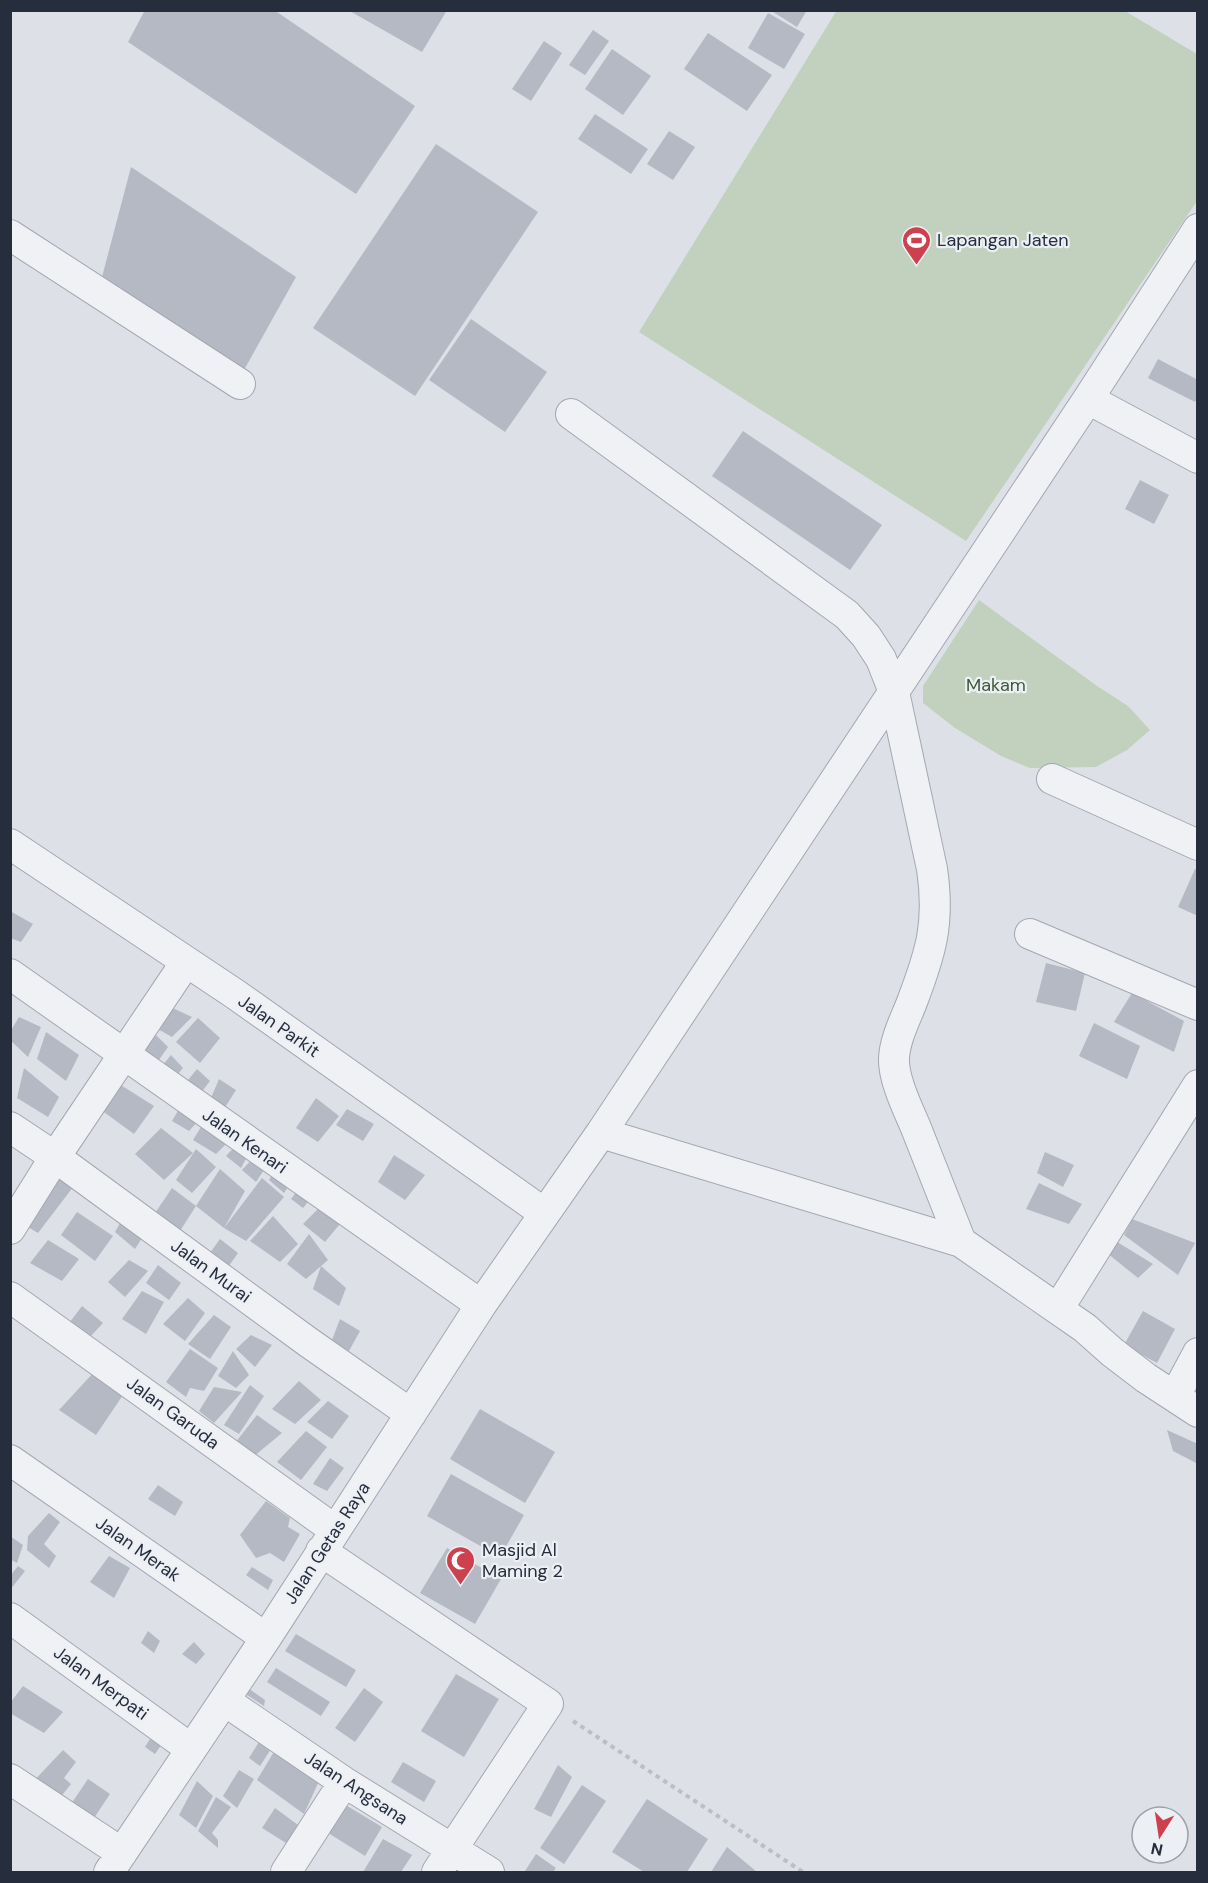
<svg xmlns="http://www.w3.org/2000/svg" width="1208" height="1883" viewBox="0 0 1208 1883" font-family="'DM Sans',sans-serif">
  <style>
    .green { fill: #c1d1be }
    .building { fill: #b4b9c3 }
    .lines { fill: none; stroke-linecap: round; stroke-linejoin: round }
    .minor-casing { stroke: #a2a7b1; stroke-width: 32 }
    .path { stroke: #bbbec5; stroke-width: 4; stroke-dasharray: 4.5 4.5; stroke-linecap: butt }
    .minor { stroke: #eff1f5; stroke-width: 30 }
    .labels { text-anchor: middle; stroke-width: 4.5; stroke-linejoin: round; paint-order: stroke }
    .poi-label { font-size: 18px; fill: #262d3d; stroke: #eceff4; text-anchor: start }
    .park-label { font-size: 18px; fill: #385934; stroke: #eceff4 }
    .street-label { font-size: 18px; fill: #262d3d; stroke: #eceff4 }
  </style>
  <rect width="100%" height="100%" fill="#dde0e7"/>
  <path class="green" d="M837 10 1125 11 1197 54V201L966 541 639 332Z
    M979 600 1097 686 1128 706 1150 730 1127 750 1096 767 1030 768 1001 756 955 728 923 703V686Z"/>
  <path class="building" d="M145 10H274L415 106 356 194 128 42Z
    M348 10H447L422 52Z
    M770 10H807L797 27Z
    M768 13 805 34 784 69 748 48Z
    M593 30 609 41 585 75 569 65Z
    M708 33 772 75 747 111 684 69Z
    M544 41 562 53 531 101 512 89Z
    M612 49 651 76 623 115 585 89Z
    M595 114 648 149 631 174 578 139Z
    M669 131 695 147 673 180 647 164Z
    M436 144 538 212 415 396 313 328Z
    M131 167 296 277 244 370 102 277Z
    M471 319 547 372 505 432 429 380Z
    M1158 359 1198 380V397L1195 402 1148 378Z
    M743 431 882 525 850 570 712 476Z
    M1140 480 1169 495 1154 524 1125 509Z
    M1195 869 1198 870V916L1178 907Z
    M10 911 33 924 21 942 10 938Z
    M1046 963 1085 973 1076 1011 1036 1002Z
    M1132 993 1184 1021 1174 1052 1114 1022Z
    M164 1004 192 1017 172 1037 149 1024Z
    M19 1017 41 1027 28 1057 10 1040V1032Z
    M198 1018 220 1038 200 1063 176 1042Z
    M1094 1023 1140 1046 1127 1079 1079 1056Z
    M148 1027 168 1047 154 1067 132 1050Z
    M46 1032 79 1055 66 1081 37 1059Z
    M171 1055 183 1068 172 1081 158 1071Z
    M24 1068 59 1097 48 1117 17 1098Z
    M197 1069 210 1081 200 1094 184 1085Z
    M219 1079 236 1090 224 1109 211 1098Z
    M116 1082 154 1106 134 1134 97 1107Z
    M316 1098 339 1116 318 1142 296 1128Z
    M182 1104 200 1119 189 1131 172 1121Z
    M347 1109 374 1124 363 1141 336 1125Z
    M206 1119 233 1137 216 1154 193 1140Z
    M161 1128 193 1153 164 1180 135 1154Z
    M240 1141 250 1151 241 1168 226 1156Z
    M196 1149 216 1167 192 1193 176 1180Z
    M1045 1152 1074 1165 1063 1187 1037 1173Z
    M257 1154 268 1164 256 1182 242 1170Z
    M394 1155 425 1175 405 1200 378 1182Z
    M278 1165 294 1178 284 1193 269 1180Z
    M61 1168 80 1178 38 1233 26 1226Z
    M220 1169 245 1191 224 1228 196 1206Z
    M262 1178 284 1197 246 1241 224 1228Z
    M303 1183 316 1192 303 1208 291 1199Z
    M1039 1183 1082 1204 1069 1224 1026 1209Z
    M172 1188 196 1206 178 1234 153 1216Z
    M327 1200 349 1213 325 1242 303 1224Z
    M127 1211 149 1227 135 1249 115 1232Z
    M77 1212 113 1236 95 1261 61 1235Z
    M273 1216 298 1244 280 1262 250 1241Z
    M1132 1219 1195 1243 1178 1275 1124 1235Z
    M309 1234 328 1260 306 1279 287 1264Z
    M220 1239 238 1253 226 1270 207 1257Z
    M48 1240 79 1259 62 1281 30 1263Z
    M1114 1240 1153 1264 1138 1278 1107 1253Z
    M129 1260 148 1271 125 1297 108 1282Z
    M158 1265 181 1283 169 1300 146 1283Z
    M321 1266 346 1288 339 1306 313 1289Z
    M142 1291 164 1302 146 1334 122 1319Z
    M188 1298 205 1313 185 1341 163 1324Z
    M82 1306 103 1323 90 1337 70 1322Z
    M1143 1311 1175 1329 1157 1363 1124 1345Z
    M214 1315 231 1327 210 1359 188 1344Z
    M340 1319 360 1331 349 1351 332 1340Z
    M251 1335 272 1345 255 1367 236 1349Z
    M190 1349 218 1368 204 1391 190 1388 186 1397 166 1382Z
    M233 1351 249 1375 236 1388 218 1376Z
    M94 1372 123 1395 96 1435 59 1410Z
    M299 1381 321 1400 295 1424 272 1409Z
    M250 1385 264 1396 239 1434 224 1425Z
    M214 1387 242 1392 214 1423 199 1411Z
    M328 1401 349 1416 332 1439 307 1422Z
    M480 1409 555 1452 525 1503 450 1459Z
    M257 1415 282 1433 253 1457 235 1443Z
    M1167 1430 1198 1444V1464L1173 1451Z
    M306 1431 327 1447 301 1480 277 1462Z
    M330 1458 344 1468 327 1491 313 1484Z
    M451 1474 524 1515 500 1557 427 1516Z
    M158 1485 183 1502 175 1516 148 1499Z
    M266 1501 290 1518 288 1527 300 1534 284 1562 270 1553 256 1558 240 1535Z
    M49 1513 60 1522 44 1544 56 1556 49 1568 27 1550 28 1536Z
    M10 1536 23 1545 17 1563 10 1559Z
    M447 1548 501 1579 475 1624 420 1593Z
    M109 1556 130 1568 114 1598 90 1582Z
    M18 1566 25 1571 10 1590V1576Z
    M252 1567 273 1580 268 1590 246 1575Z
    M148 1631 160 1641 154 1653 141 1643Z
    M296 1634 356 1670 346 1687 285 1651Z
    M194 1642 205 1654 196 1664 182 1654Z
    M276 1668 330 1702 321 1716 267 1682Z
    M456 1674 499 1699 464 1757 421 1731Z
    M23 1686 63 1712 44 1733 10 1713V1703Z
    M248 1688 265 1700 264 1706 244 1693Z
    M364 1688 383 1702 355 1742 335 1728Z
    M139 1728 164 1741 155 1754 145 1747 150 1739Z
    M262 1737 273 1746 260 1766 249 1758Z
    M278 1745 319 1781 304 1814 257 1780Z
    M63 1750 76 1762 64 1778 71 1784 59 1799 30 1785Z
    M403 1762 436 1781 424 1802 391 1782Z
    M558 1765 572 1777 551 1817 534 1809Z
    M239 1770 254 1779 237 1808 223 1796Z
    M88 1779 110 1794 92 1821 69 1807Z
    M197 1781 213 1796 196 1828 179 1815Z
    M582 1785 606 1801 564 1864 540 1848Z
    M216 1797 231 1807 212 1833 218 1840V1848L198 1831Z
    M334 1798 382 1827 365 1856 317 1826Z
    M647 1799 708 1839 687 1872H644L612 1852Z
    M275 1808 298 1825 286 1843 262 1828Z
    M383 1839 412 1855 401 1872H363Z
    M727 1847 757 1872H711Z
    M536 1854 556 1868 553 1872 525 1871Z"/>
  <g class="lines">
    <defs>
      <path id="minor" d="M10 235 240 384
        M1088 399 1198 458
        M571 414 847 615 866 636 881 659 894 692 932 869C940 923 931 952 912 1002 905 1020 895 1039 894 1058 893 1079 908 1109 916 1128 931 1166 946 1204 961 1242
        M1052 779 1198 845
        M10 844 235 994 544 1213
        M1030 934 1198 1005
        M10 974 481 1305
        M10 1127 55 1157 308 1342 411 1414
        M601 1133 961 1242 1085 1328 1112 1352 1146 1378 1198 1412
        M10 1229 55 1157 186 962
        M10 1297 335 1530
        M1058 1309 1198 1085
        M1175 1396 1198 1353
        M10 1460 266 1638
        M321 1551 548 1704 437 1872
        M10 1618 191 1749
        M225 1701 344 1782 489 1872
        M10 1779 122 1853
        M109 1872 266 1638 481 1305 601 1133 1088 399 1198 229
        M286 1872 344 1782"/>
    </defs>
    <use href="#minor" class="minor-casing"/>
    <path class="path" d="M573 1721 803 1872"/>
    <use href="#minor" class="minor"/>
  </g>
  <defs>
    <symbol id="stadium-pin" viewBox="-11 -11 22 30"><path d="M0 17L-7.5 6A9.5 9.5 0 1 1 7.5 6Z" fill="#cd404d" stroke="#eceff4"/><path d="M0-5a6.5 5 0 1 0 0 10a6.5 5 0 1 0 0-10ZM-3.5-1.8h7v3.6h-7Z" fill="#fff"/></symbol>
    <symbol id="mosque-pin" viewBox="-11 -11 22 30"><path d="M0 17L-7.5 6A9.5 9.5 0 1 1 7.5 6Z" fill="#cd404d" stroke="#eceff4"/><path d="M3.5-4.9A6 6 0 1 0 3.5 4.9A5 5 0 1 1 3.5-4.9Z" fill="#fff"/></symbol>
  </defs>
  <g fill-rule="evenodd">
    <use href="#stadium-pin" x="900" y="224" width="33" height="45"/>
    <use href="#mosque-pin" x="444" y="1544" width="33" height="45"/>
  </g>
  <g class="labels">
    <g class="poi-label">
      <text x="937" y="246">Lapangan Jaten</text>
      <text x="482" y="1556">Masjid Al<tspan x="482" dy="21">Maming 2</tspan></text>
    </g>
    <g class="park-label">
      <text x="996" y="691">Makam</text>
    </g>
    <g class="street-label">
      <text transform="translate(279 1026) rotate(35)" y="6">Jalan Parkit</text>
      <text transform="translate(245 1141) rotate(35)" y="6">Jalan Kenari</text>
      <text transform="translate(211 1271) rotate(36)" y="6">Jalan Murai</text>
      <text transform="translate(173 1413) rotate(36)" y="6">Jalan Garuda</text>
      <text transform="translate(327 1543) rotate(-57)" y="6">Jalan Getas Raya</text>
      <text transform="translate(138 1549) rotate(35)" y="6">Jalan Merak</text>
      <text transform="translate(101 1683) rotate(36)" y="6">Jalan Merpati</text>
      <text transform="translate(356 1788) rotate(33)" y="6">Jalan Angsana</text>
    </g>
  </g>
  <rect width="1208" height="1883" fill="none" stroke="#262d3d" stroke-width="24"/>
  <g transform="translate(1160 1835) rotate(192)"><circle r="28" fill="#eceff4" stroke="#9da1ab" stroke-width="1.5"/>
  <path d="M0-4.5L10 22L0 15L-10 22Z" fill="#cd404d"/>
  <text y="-9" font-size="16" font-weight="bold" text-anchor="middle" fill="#262d3d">N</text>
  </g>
</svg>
